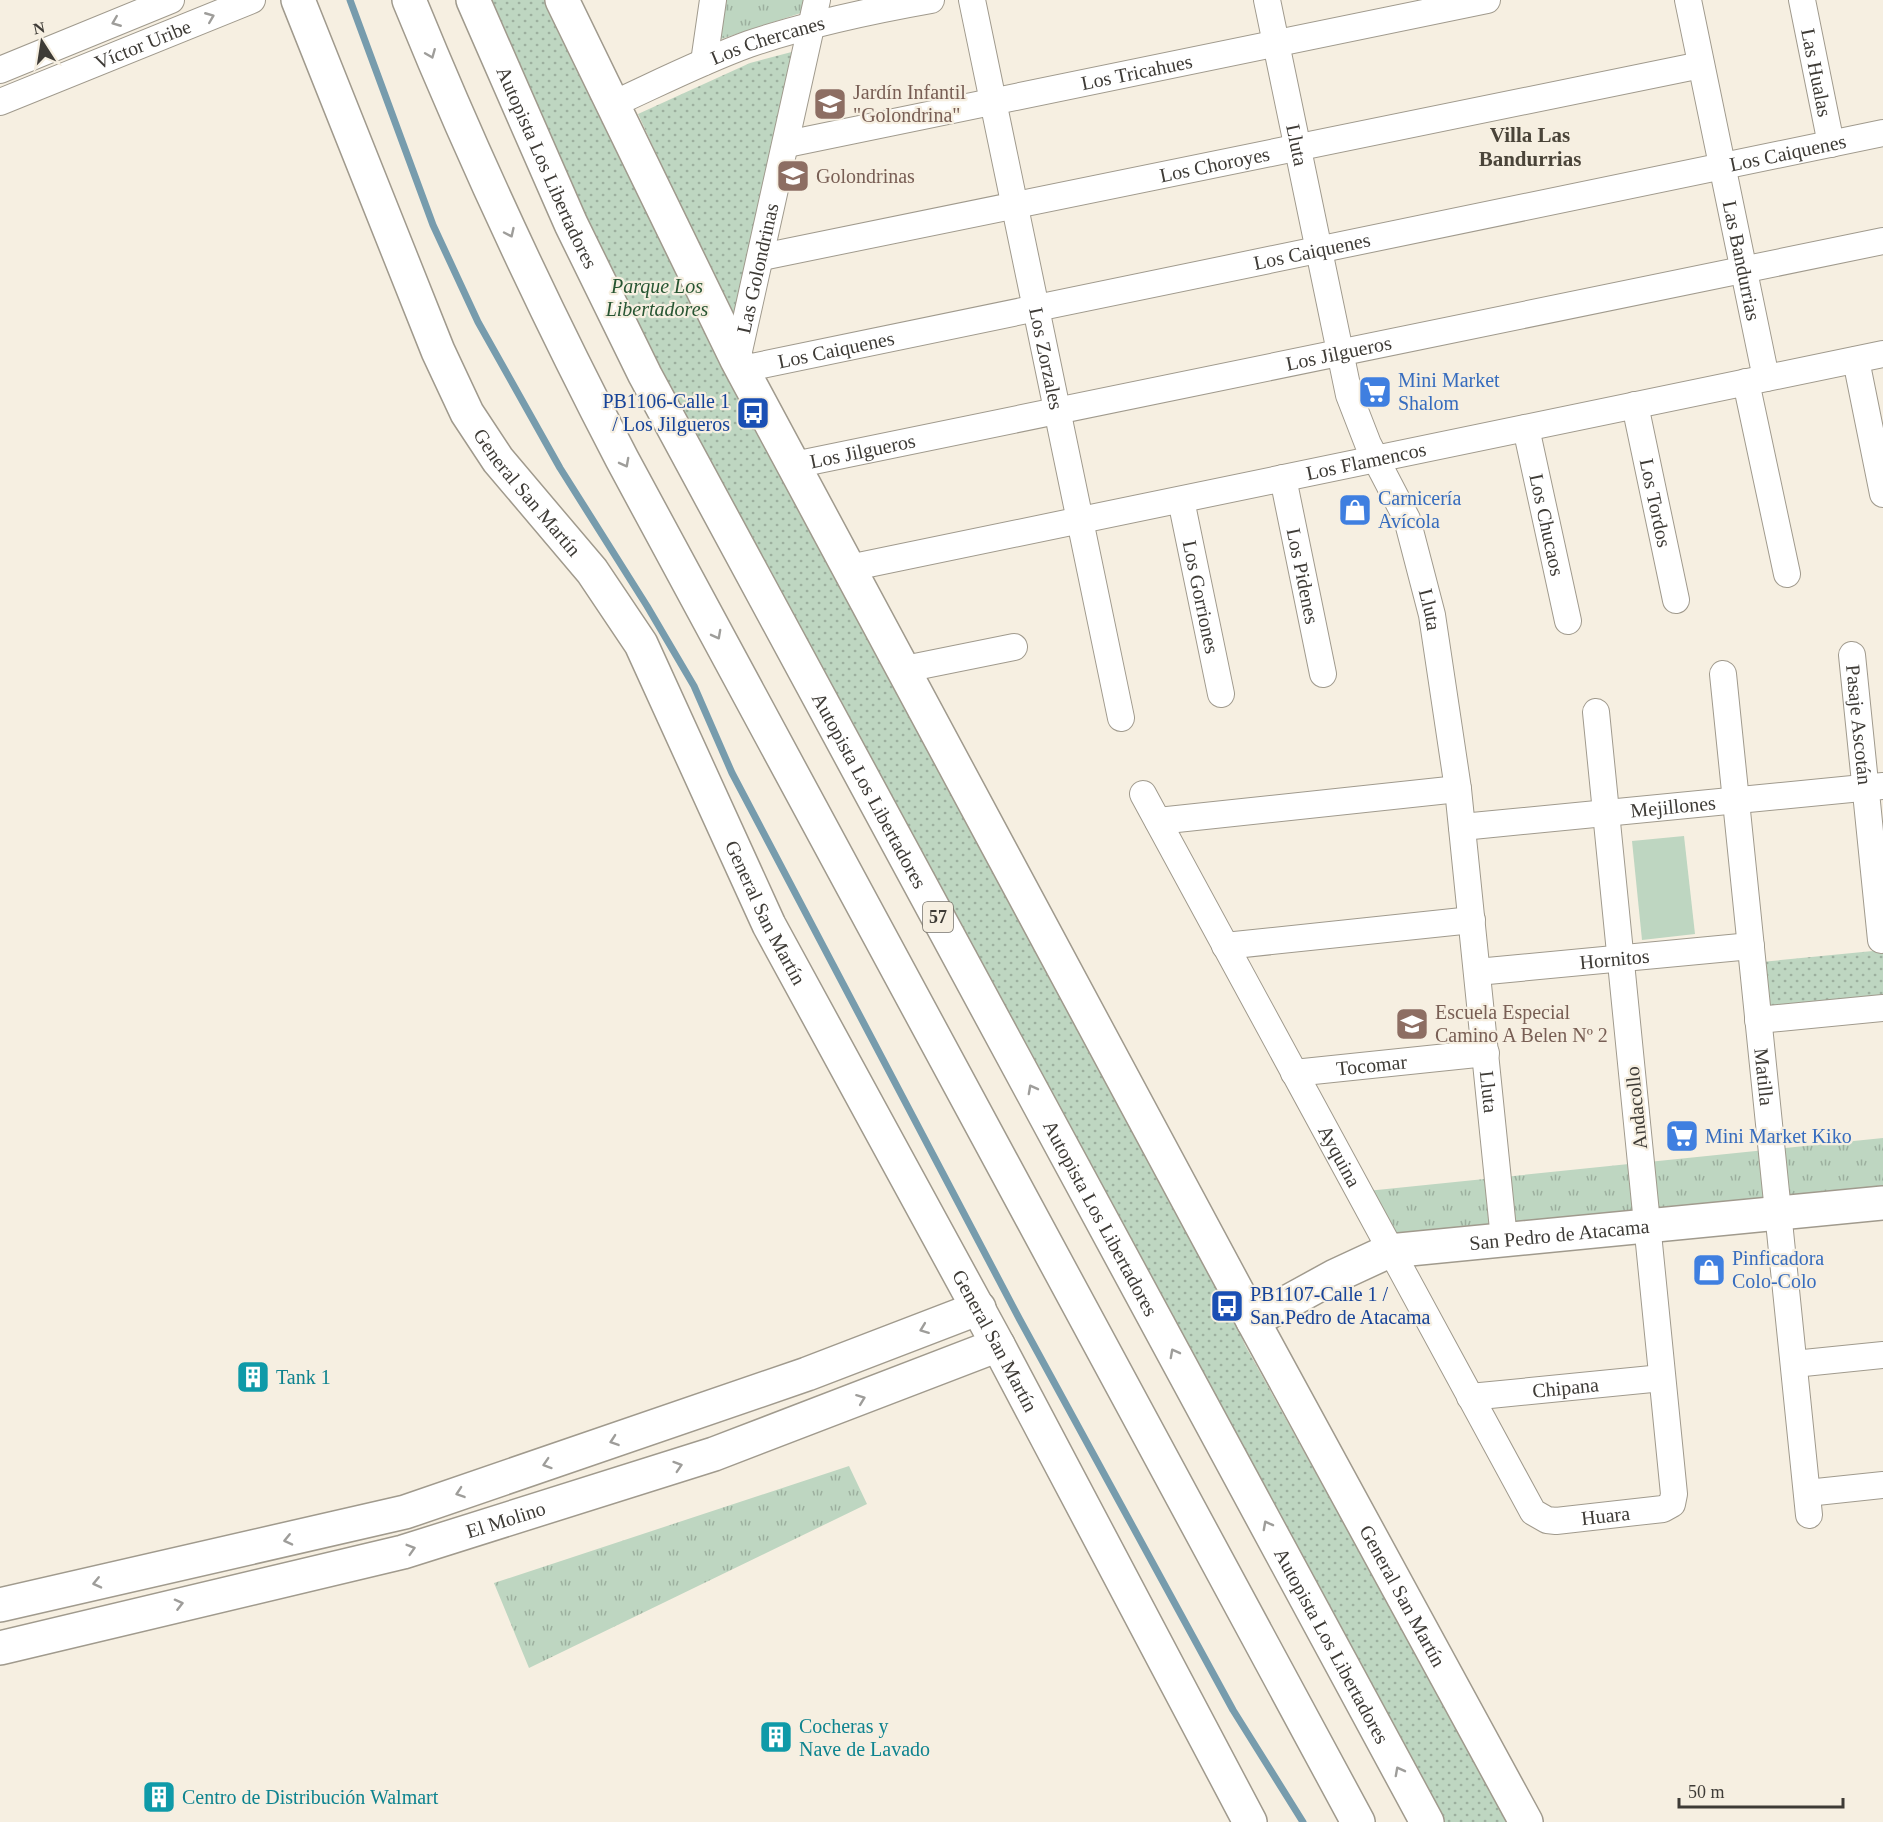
<svg xmlns="http://www.w3.org/2000/svg" width="1883" height="1822" viewBox="0 0 1883 1822" font-family="'Times New Roman',serif">
  <style>
    .grass { fill: url(#grass-tufts) }
    .park { fill: url(#park-dots) }
    .pitch { fill: #bed6c1 }
    .lines { fill: none; stroke-linecap: round; stroke-linejoin: round }
    .stream { stroke: #779cad; stroke-width: 7 }
    .minor-casing { stroke: #a09a8d; stroke-width: 28 }
    .tertiary-casing { stroke: #a09a8d; stroke-width: 36 }
    .motorway-casing { stroke: #a09a8d; stroke-width: 36 }
    .minor { stroke: #fff; stroke-width: 26 }
    .tertiary { stroke: #fff; stroke-width: 33 }
    .motorway { stroke: #fff; stroke-width: 33 }
    .oneway { stroke: #9e9d9a }
    .labels { text-anchor: middle; stroke-width: 4.5; stroke-linejoin: round; paint-order: stroke }
    .shield { fill: #f6efe1; stroke: #757169; stroke-width: 1.5 }
    .shield-label { font-size: 18px; font-weight: bold; fill: #3e3b36 }
    .street-label { font-size: 20px; fill: #3e3b36; stroke: #f6efe1 }
    .education-label { font-size: 20px; fill: #785e54; stroke: #f6efe1; text-anchor: start }
    .park-label { font-size: 20px; font-style: italic; fill: #275532; stroke: #f6efe1 }
    .shop-label { font-size: 20px; fill: #366cbe; stroke: #f6efe1; text-anchor: start }
    .transit-label { font-size: 20px; fill: #164399; stroke: #f6efe1; text-anchor: end }
    .culture-label { font-size: 20px; fill: #0d838f; stroke: #f6efe1; text-anchor: start }
    .neighbourhood-label { font-size: 21px; font-weight: bold; fill: #4a4439; stroke: #f6efe1 }
  </style>
  <defs>
    <pattern id="grass-tufts" width="24" height="20" patternUnits="userSpaceOnUse" patternTransform="scale(1.5)"><rect width="24" height="20" fill="#bed6c1"/><path d="M3 7l-1-3M5 7V3M7 7l1-3M15 17l-1-3M17 17v-4M19 17l1-3" fill="none" stroke="#9caf9e"/></pattern>
    <pattern id="park-dots" width="8" height="8" patternUnits="userSpaceOnUse" patternTransform="scale(1.5)"><rect width="8" height="8" fill="#bed6c1"/><path d="M2 2h.1M6 6h.1" fill="none" stroke="#9caf9e" stroke-width="1.8" stroke-linecap="round"/></pattern>
  </defs>
  <rect width="100%" height="100%" fill="#f6efe1"/>
  <path class="grass" d="M723 0H806L804 12 718 40Z
    M1883 1138V1188L1390 1235 1367 1191Z
    M849 1466 867 1504 529 1668 494 1583Z"/>
  <path class="park" d="M485 0H548L577 68 734 382 1210 1261 1245 1345 1509 1822H1445L639 330 547 141Z
    M803 49 736 326 638 114 750 63Z
    M1883 950V1005L1766 1017 1761 962Z"/>
  <path class="pitch" d="M1684 836 1695 934 1642 940 1632 841Z"/>
  <g class="lines">
    <path class="stream" d="M350 0 433 225 478 322 560 468 647 606 694 686 732 773 1020 1320 1233 1710 1303 1822"/>
    <defs>
      <g id="minor">
        <path id="s1" d="M972 0 1121 718"/>
        <path id="s2" d="M1267 0 1349 395 1368 444 1407 519 1432 615 1458 789 1504 1239"/>
        <path id="s3" d="M1688 0 1766 378"/>
        <path id="s4" d="M1802 0 1831 144"/>
        <path d="M704 62 713 0"/>
        <path d="M0 70 171 0"/>
        <path id="s5" d="M0 102 252 0"/>
        <path id="s6" d="M611 105C657 84 702 61 749 44 808 24 869 11 931 0"/>
        <path id="s7" d="M787 144 1487 0"/>
        <path id="s8" d="M762 257 1701 65"/>
        <path id="s9" d="M737 360 817 0"/>
        <path d="M1856 360 1883 494"/>
        <path id="s10" d="M742 369 1883 133"/>
        <path d="M1746 382 1787 574"/>
        <path id="s11" d="M1635 405 1676 600"/>
        <path id="s12" d="M1526 428 1568 621"/>
        <path id="s13" d="M794 465 1883 241"/>
        <path id="s14" d="M1283 478 1323 674"/>
        <path id="s15" d="M1181 500 1221 694"/>
        <path id="s16" d="M849 568 1883 354"/>
        <path id="s17" d="M1852 655 1881 940"/>
        <path d="M905 669 1014 647"/>
        <path id="s18" d="M1723 674 1809 1515"/>
        <path id="s19" d="M1143 794 1533 1512 1547 1520 1556 1521 1663 1509 1672 1504 1674 1494 1596 712"/>
        <path d="M1158 821 1458 789"/>
        <path id="s20" d="M1462 827 1883 786"/>
        <path d="M1225 946 1472 920"/>
        <path id="s21" d="M1477 972 1751 946"/>
        <path d="M1758 1020 1883 1008"/>
        <path id="s22" d="M1294 1073 1486 1053"/>
        <path d="M1794 1364 1883 1355"/>
        <path id="s23" d="M1470 1397 1662 1378"/>
        <path d="M1807 1493 1883 1485"/>
      </g>
      <g id="tertiary">
        <path id="s24" d="M298 0 438 351 467 413 498 460 592 571 641 644 769 925 998 1345 1250 1822"/>
        <path id="s25" d="M562 0 737 360 1253 1321 1526 1822"/>
        <path id="s26" d="M1253 1321 1335 1276 1389 1251 1883 1203"/>
        <path d="M0 1605 405 1512 807 1374 979 1308"/>
        <path id="s27" d="M0 1648 403 1552 714 1454 998 1345"/>
      </g>
      <g id="motorway">
        <path d="M409 0C473 157 544 309 622 459L1358 1822"/>
        <path id="s28" d="M473 0 571 224 645 375 1427 1822"/>
      </g>
    </defs>
    <use href="#minor" class="minor-casing"/>
    <use href="#tertiary" class="tertiary-casing"/>
    <use href="#motorway" class="motorway-casing"/>
    <use href="#minor" class="minor"/>
    <use href="#tertiary" class="tertiary"/>
    <use href="#motorway" class="motorway"/>
  </g>
  <defs><path id="oneway-chevron" d="M-2-3.5L2.5 0L-2 3.5" fill="none" stroke-width="1.6" stroke-linecap="round" stroke-linejoin="round" transform="scale(1.5)"/></defs>
  <g class="oneway">
    <use href="#oneway-chevron" transform="translate(210 17) rotate(-22)"/>
    <use href="#oneway-chevron" transform="translate(116 22) rotate(158)"/>
    <use href="#oneway-chevron" transform="translate(431 54) rotate(68)"/>
    <use href="#oneway-chevron" transform="translate(510 233) rotate(65)"/>
    <use href="#oneway-chevron" transform="translate(625 463) rotate(62)"/>
    <use href="#oneway-chevron" transform="translate(717 635) rotate(62)"/>
    <use href="#oneway-chevron" transform="translate(1032 1089) rotate(-118)"/>
    <use href="#oneway-chevron" transform="translate(924 1329) rotate(159)"/>
    <use href="#oneway-chevron" transform="translate(1174 1353) rotate(-118)"/>
    <use href="#oneway-chevron" transform="translate(861 1399) rotate(-21)"/>
    <use href="#oneway-chevron" transform="translate(614 1441) rotate(161)"/>
    <use href="#oneway-chevron" transform="translate(547 1464) rotate(162)"/>
    <use href="#oneway-chevron" transform="translate(678 1466) rotate(-18)"/>
    <use href="#oneway-chevron" transform="translate(460 1493) rotate(161)"/>
    <use href="#oneway-chevron" transform="translate(1267 1525) rotate(-118)"/>
    <use href="#oneway-chevron" transform="translate(288 1540) rotate(167)"/>
    <use href="#oneway-chevron" transform="translate(411 1549) rotate(-17)"/>
    <use href="#oneway-chevron" transform="translate(97 1583) rotate(167)"/>
    <use href="#oneway-chevron" transform="translate(179 1604) rotate(-14)"/>
    <use href="#oneway-chevron" transform="translate(1399 1771) rotate(-118)"/>
  </g>
  <defs>
    <symbol id="school-square" viewBox="-11 -11 22 22"><rect x="-9" y="-9" width="18" height="18" rx="4" fill="#8d6e63" stroke="#f6efe1"/><path d="M0-5L7-2L0 1L-7-2ZM-4 1L0 2.5L4 1V4Q0 6-4 4Z" fill="#fff"/></symbol>
    <symbol id="supermarket-square" viewBox="-11 -11 22 22"><rect x="-9" y="-9" width="18" height="18" rx="4" fill="#3f7fe0" stroke="#f6efe1"/><path d="M-6-5.5h2.5l.6 2H6L4.5 2H-2.5L-4.4-4H-6ZM-1.5 3.2a1.3 1.3 0 1 0 .1 0ZM3 3.2a1.3 1.3 0 1 0 .1 0Z" fill="#fff"/></symbol>
    <symbol id="bus-square" viewBox="-11 -11 22 22"><rect x="-9" y="-9" width="18" height="18" rx="4" fill="#1a4fb4" stroke="#f6efe1"/><path d="M-5-6H5V4H4V6H2V4H-2V6H-4V4H-5ZM-3.5-4V0h7V-4ZM-3.5 1.2v1.5H-2V1.2ZM2 1.2v1.5H3.5V1.2Z" fill="#fff"/></symbol>
    <symbol id="shop-square" viewBox="-11 -11 22 22"><rect x="-9" y="-9" width="18" height="18" rx="4" fill="#3f7fe0" stroke="#f6efe1"/><path d="M-5-2.5h2.3a2.7 3.5 0 0 1 5.4 0H5L5.5 6h-11ZM-1.5-2.5h3a1.5 2.3 0 0 0-3 0Z" fill="#fff"/></symbol>
    <symbol id="building-square" viewBox="-11 -11 22 22"><rect x="-9" y="-9" width="18" height="18" rx="4" fill="#0f9aa8" stroke="#f6efe1"/><path d="M-4-6H4V6H1V3H-1V6H-4ZM-2.5-4.3h1.7v1.8h-1.7ZM.8-4.3h1.7v1.8H.8ZM-2.5-1h1.7V.8h-1.7ZM.8-1h1.7V.8H.8Z" fill="#fff"/></symbol>
  </defs>
  <g fill-rule="evenodd">
    <use href="#school-square" x="811" y="85" width="38" height="38"/>
    <use href="#school-square" x="774" y="157" width="38" height="38"/>
    <use href="#supermarket-square" x="1356" y="373" width="38" height="38"/>
    <use href="#bus-square" x="734" y="394" width="38" height="38"/>
    <use href="#shop-square" x="1336" y="491" width="38" height="38"/>
    <use href="#school-square" x="1393" y="1005" width="38" height="38"/>
    <use href="#supermarket-square" x="1663" y="1117" width="38" height="38"/>
    <use href="#shop-square" x="1690" y="1251" width="38" height="38"/>
    <use href="#bus-square" x="1208" y="1287" width="38" height="38"/>
    <use href="#building-square" x="234" y="1358" width="38" height="38"/>
    <use href="#building-square" x="757" y="1718" width="38" height="38"/>
    <use href="#building-square" x="140" y="1778" width="38" height="38"/>
  </g>
  <g class="labels">
    <rect class="shield" x="923" y="902" width="30" height="30" rx="4.5"/>
    <g class="shield-label">
      <text x="938" y="923">57</text>
    </g>
    <g class="street-label">
      <text dy="7" stroke="none"><textPath href="#s6" startOffset="170">Los Chercanes</textPath></text>
      <text dy="7" stroke="none"><textPath href="#s5" startOffset="154">Víctor Uribe</textPath></text>
      <text dy="7" stroke="none"><textPath href="#s7" startOffset="357">Los Tricahues</textPath></text>
      <text dy="7" stroke="none"><textPath href="#s4" startOffset="74">Las Hualas</textPath></text>
      <text dy="7" stroke="none"><textPath href="#s2" startOffset="148">Lluta</textPath></text>
      <text dy="7" stroke="none"><textPath href="#s10" startOffset="1068">Los Caiquenes</textPath></text>
      <text dy="7" stroke="none"><textPath href="#s8" startOffset="462">Los Choroyes</textPath></text>
      <text dy="7" stroke="none"><textPath href="#s28" startOffset="183">Autopista Los Libertadores</textPath></text>
      <text dy="7" stroke="none"><textPath href="#s10" startOffset="582">Los Caiquenes</textPath></text>
      <text dy="7" stroke="none"><textPath href="#s3" startOffset="266">Las Bandurrias</textPath></text>
      <text dy="7" stroke="none"><textPath href="#s9" startOffset="94">Las Golondrinas</textPath></text>
      <text dy="7" stroke="none"><textPath href="#s10" startOffset="96">Los Caiquenes</textPath></text>
      <text dy="7" stroke="none"><textPath href="#s13" startOffset="556">Los Jilgueros</textPath></text>
      <text dy="7" stroke="none"><textPath href="#s1" startOffset="366">Los Zorzales</textPath></text>
      <text dy="7" stroke="none"><textPath href="#s13" startOffset="70">Los Jilgueros</textPath></text>
      <text dy="7" stroke="none"><textPath href="#s16" startOffset="528">Los Flamencos</textPath></text>
      <text dy="7" stroke="none"><textPath href="#s24" startOffset="546">General San Martín</textPath></text>
      <text dy="7" stroke="none"><textPath href="#s11" startOffset="100">Los Tordos</textPath></text>
      <text dy="7" stroke="none"><textPath href="#s12" startOffset="99">Los Chucaos</textPath></text>
      <text dy="7" stroke="none"><textPath href="#s14" startOffset="100">Los Pidenes</textPath></text>
      <text dy="7" stroke="none"><textPath href="#s15" startOffset="99">Los Gorriones</textPath></text>
      <text dy="7" stroke="none"><textPath href="#s2" startOffset="634">Lluta</textPath></text>
      <text dy="7" stroke="none"><textPath href="#s17" startOffset="70">Pasaje Ascotán</textPath></text>
      <text dy="7" stroke="none"><textPath href="#s28" startOffset="885">Autopista Los Libertadores</textPath></text>
      <text dy="7" stroke="none"><textPath href="#s20" startOffset="212">Mejillones</textPath></text>
      <text dy="7" stroke="none"><textPath href="#s24" startOffset="1032">General San Martín</textPath></text>
      <text dy="7" stroke="none"><textPath href="#s21" startOffset="138">Hornitos</textPath></text>
      <text dy="7" stroke="none"><textPath href="#s22" startOffset="78">Tocomar</textPath></text>
      <text dy="7" stroke="none"><textPath href="#s18" startOffset="405">Matilla</textPath></text>
      <text dy="7" stroke="none"><textPath href="#s2" startOffset="1120">Lluta</textPath></text>
      <text transform="translate(1636 1108) rotate(-96)" y="7">Andacollo</text>
      <text dy="7" stroke="none"><textPath href="#s19" startOffset="412">Ayquina</textPath></text>
      <text dy="7" stroke="none"><textPath href="#s28" startOffset="1371">Autopista Los Libertadores</textPath></text>
      <text dy="7" stroke="none"><textPath href="#s26" startOffset="324">San Pedro de Atacama</textPath></text>
      <text dy="7" stroke="none"><textPath href="#s24" startOffset="1518">General San Martín</textPath></text>
      <text dy="7" stroke="none"><textPath href="#s23" startOffset="96">Chipana</textPath></text>
      <text dy="7" stroke="none"><textPath href="#s19" startOffset="892">Huara</textPath></text>
      <text dy="7" stroke="none"><textPath href="#s27" startOffset="522">El Molino</textPath></text>
      <text dy="7" stroke="none"><textPath href="#s25" startOffset="1804">General San Martín</textPath></text>
      <text dy="7" stroke="none"><textPath href="#s28" startOffset="1857">Autopista Los Libertadores</textPath></text>
    </g>
    <g class="education-label">
      <text x="853" y="99">Jardín Infantil<tspan x="853" dy="23">"Golondrina"</tspan></text>
      <text x="816" y="183">Golondrinas</text>
      <text x="1435" y="1019">Escuela Especial<tspan x="1435" dy="23">Camino A Belen Nº 2</tspan></text>
    </g>
    <g class="park-label">
      <text x="657" y="293">Parque Los<tspan x="657" dy="23">Libertadores</tspan></text>
    </g>
    <g class="shop-label">
      <text x="1398" y="387">Mini Market<tspan x="1398" dy="23">Shalom</tspan></text>
      <text x="1378" y="505">Carnicería<tspan x="1378" dy="23">Avícola</tspan></text>
      <text x="1705" y="1143">Mini Market Kiko</text>
      <text x="1732" y="1265">Pinficadora<tspan x="1732" dy="23">Colo-Colo</tspan></text>
    </g>
    <g class="transit-label">
      <text x="730" y="408">PB1106-Calle 1<tspan x="730" dy="23">/ Los Jilgueros</tspan></text>
      <text x="1250" y="1301" text-anchor="start">PB1107-Calle 1 /<tspan x="1250" dy="23">San.Pedro de Atacama</tspan></text>
    </g>
    <g class="culture-label">
      <text x="276" y="1384">Tank 1</text>
      <text x="799" y="1733">Cocheras y<tspan x="799" dy="23">Nave de Lavado</tspan></text>
      <text x="182" y="1804">Centro de Distribución Walmart</text>
    </g>
    <g class="neighbourhood-label">
      <text x="1530" y="142">Villa Las<tspan x="1530" dy="24">Bandurrias</tspan></text>
    </g>
  </g>
  <g transform="translate(42 42) rotate(348)" stroke="#f6efe1" stroke-width="4.5" paint-order="stroke">
  <path d="M0-4.5L10 22L0 15L-10 22Z" fill="#3e3b36"/>
  <text y="-9" font-size="16" font-weight="bold" text-anchor="middle" fill="#3e3b36">N</text>
  </g>
  <path d="M1679 1798v9h164v-9" fill="none" stroke="#3e3b36" stroke-width="3"/>
  <text x="1688" y="1798" font-size="18" fill="#3e3b36" stroke="#f6efe1" stroke-width="4.5" paint-order="stroke">50 m</text>
</svg>
